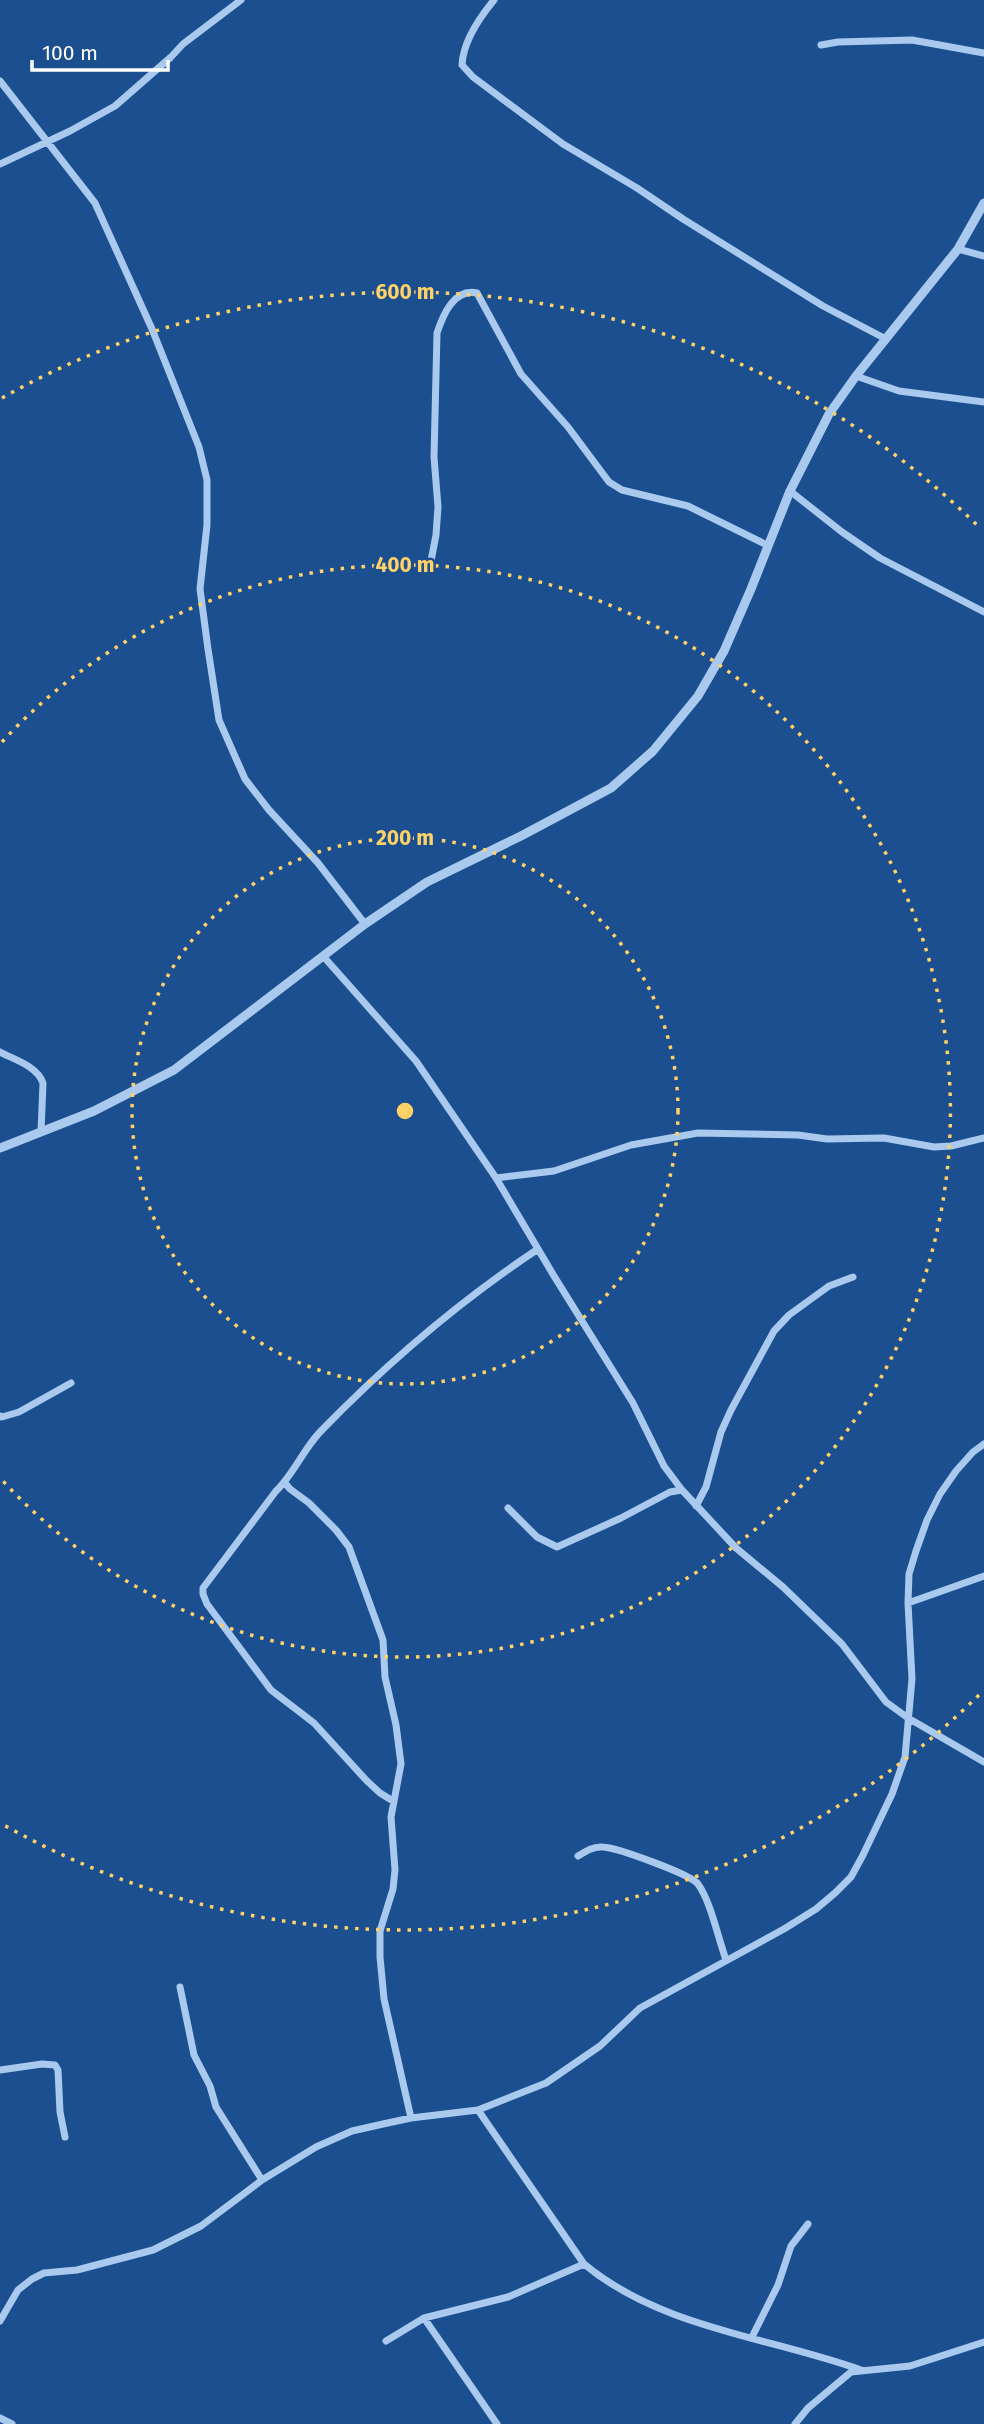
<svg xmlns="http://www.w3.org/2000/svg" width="984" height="2424" viewBox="0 0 984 2424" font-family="'Fira Sans',sans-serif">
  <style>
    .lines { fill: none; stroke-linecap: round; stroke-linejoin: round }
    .minor { stroke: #a9c9ee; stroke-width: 7 }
    .tertiary { stroke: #a9c9ee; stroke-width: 9 }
    .ring { fill: none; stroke: #ffd166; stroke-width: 3.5; stroke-dasharray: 3.5 7 }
    .centre { fill: #ffd166; stroke: #1b4f8f; stroke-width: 3.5 }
    .ring-label { font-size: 21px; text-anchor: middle; font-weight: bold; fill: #ffd166; stroke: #1b4f8f; stroke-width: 5; stroke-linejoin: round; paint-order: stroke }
  </style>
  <rect width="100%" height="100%" fill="#1b4f8f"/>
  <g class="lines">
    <path class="minor" d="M494 0C480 17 463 42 462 65L473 77 563 144 637 188 683 219 823 306 886 339
      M821 45 838 42 912 40 984 53
      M0 81 95 203 152 329 199 447 207 480V525L200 589 208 649 219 720 245 779 269 810 318 863 365 924
      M0 164 70 131 115 106 171 57 183 44 241 0
      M958 249 984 256
      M856 376 899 391 984 402
      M790 491 842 532 880 558 984 612
      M431 561 436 535 438 507 434 457 437 333C443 315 454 288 477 293L521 374 568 427 609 482 622 490 688 506 767 545
      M323 956 416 1061 496 1178 554 1276 633 1403 664 1466 682 1490 736 1548 783 1587 842 1644 886 1702 908 1718 984 1762
      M0 1052C15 1060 37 1066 43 1083L41 1132
      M496 1178 554 1171 631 1145 698 1133 798 1135 827 1139 884 1138 934 1147 951 1146 984 1138
      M0 1416 2 1417 19 1412 71 1383
      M285 1483 290 1489 309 1503 336 1530 349 1547 383 1640 385 1677 396 1725 401 1764 391 1817 395 1870 393 1889 380 1931V1957L384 1999 411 2118
      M696 1506 706 1487 721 1432 731 1410 774 1331 789 1315 829 1286 853 1277
      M508 1508 537 1537 557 1547 621 1518 670 1492 682 1490
      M908 1603 984 1576
      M393 1801 380 1793 367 1781 314 1723 271 1690 207 1604 203 1594V1588L276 1491C293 1475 303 1450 320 1432 386 1364 460 1301 538 1249
      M578 1856C586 1851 594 1846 603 1847 618 1848 690 1874 698 1884 711 1902 718 1938 726 1960
      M180 1987 194 2055 210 2086 216 2107 262 2180
      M0 2070 42 2064 55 2065 58 2070 60 2112 65 2137
      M478 2110 584 2264C661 2328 769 2337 861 2370
      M424 2318 497 2424
      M0 2321 18 2290 32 2279 44 2273 77 2270 153 2250 201 2226 262 2180 316 2147 352 2131 383 2124 411 2118 478 2110 546 2083 600 2046 640 2008 784 1929 816 1909 835 1893 851 1877 863 1855 892 1794 905 1757 912 1679 908 1603 909 1574 916 1551 927 1520 940 1494 956 1471 973 1452 984 1444
      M752 2337 778 2285 791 2246 808 2224
      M386 2341 424 2318 508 2297 584 2264
      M0 2418 12 2424
      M795 2424 808 2408 851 2372 910 2366 984 2342"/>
    <path class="tertiary" d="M0 1148 94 1111 174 1070 365 924 427 882 521 836 611 788 653 751 698 696 724 651 751 589 790 491 829 414 856 376 958 249 984 203"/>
  </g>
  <g class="ring">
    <circle cx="405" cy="1111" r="273"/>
    <path d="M2 742A546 546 0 1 1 2 1480"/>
    <path d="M979 1695A819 819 0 0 1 2 1824M2 398A819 819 0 0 1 979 527"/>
  </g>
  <circle cx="405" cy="1111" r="10" class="centre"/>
  <g class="ring-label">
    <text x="405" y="299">600 m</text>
    <text x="405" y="572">400 m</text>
    <text x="405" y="845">200 m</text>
  </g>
  <path d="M32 60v10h136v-10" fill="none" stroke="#ffffff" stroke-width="3.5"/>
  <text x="42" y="60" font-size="21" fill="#ffffff" stroke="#1b4f8f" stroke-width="5" paint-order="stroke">100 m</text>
</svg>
